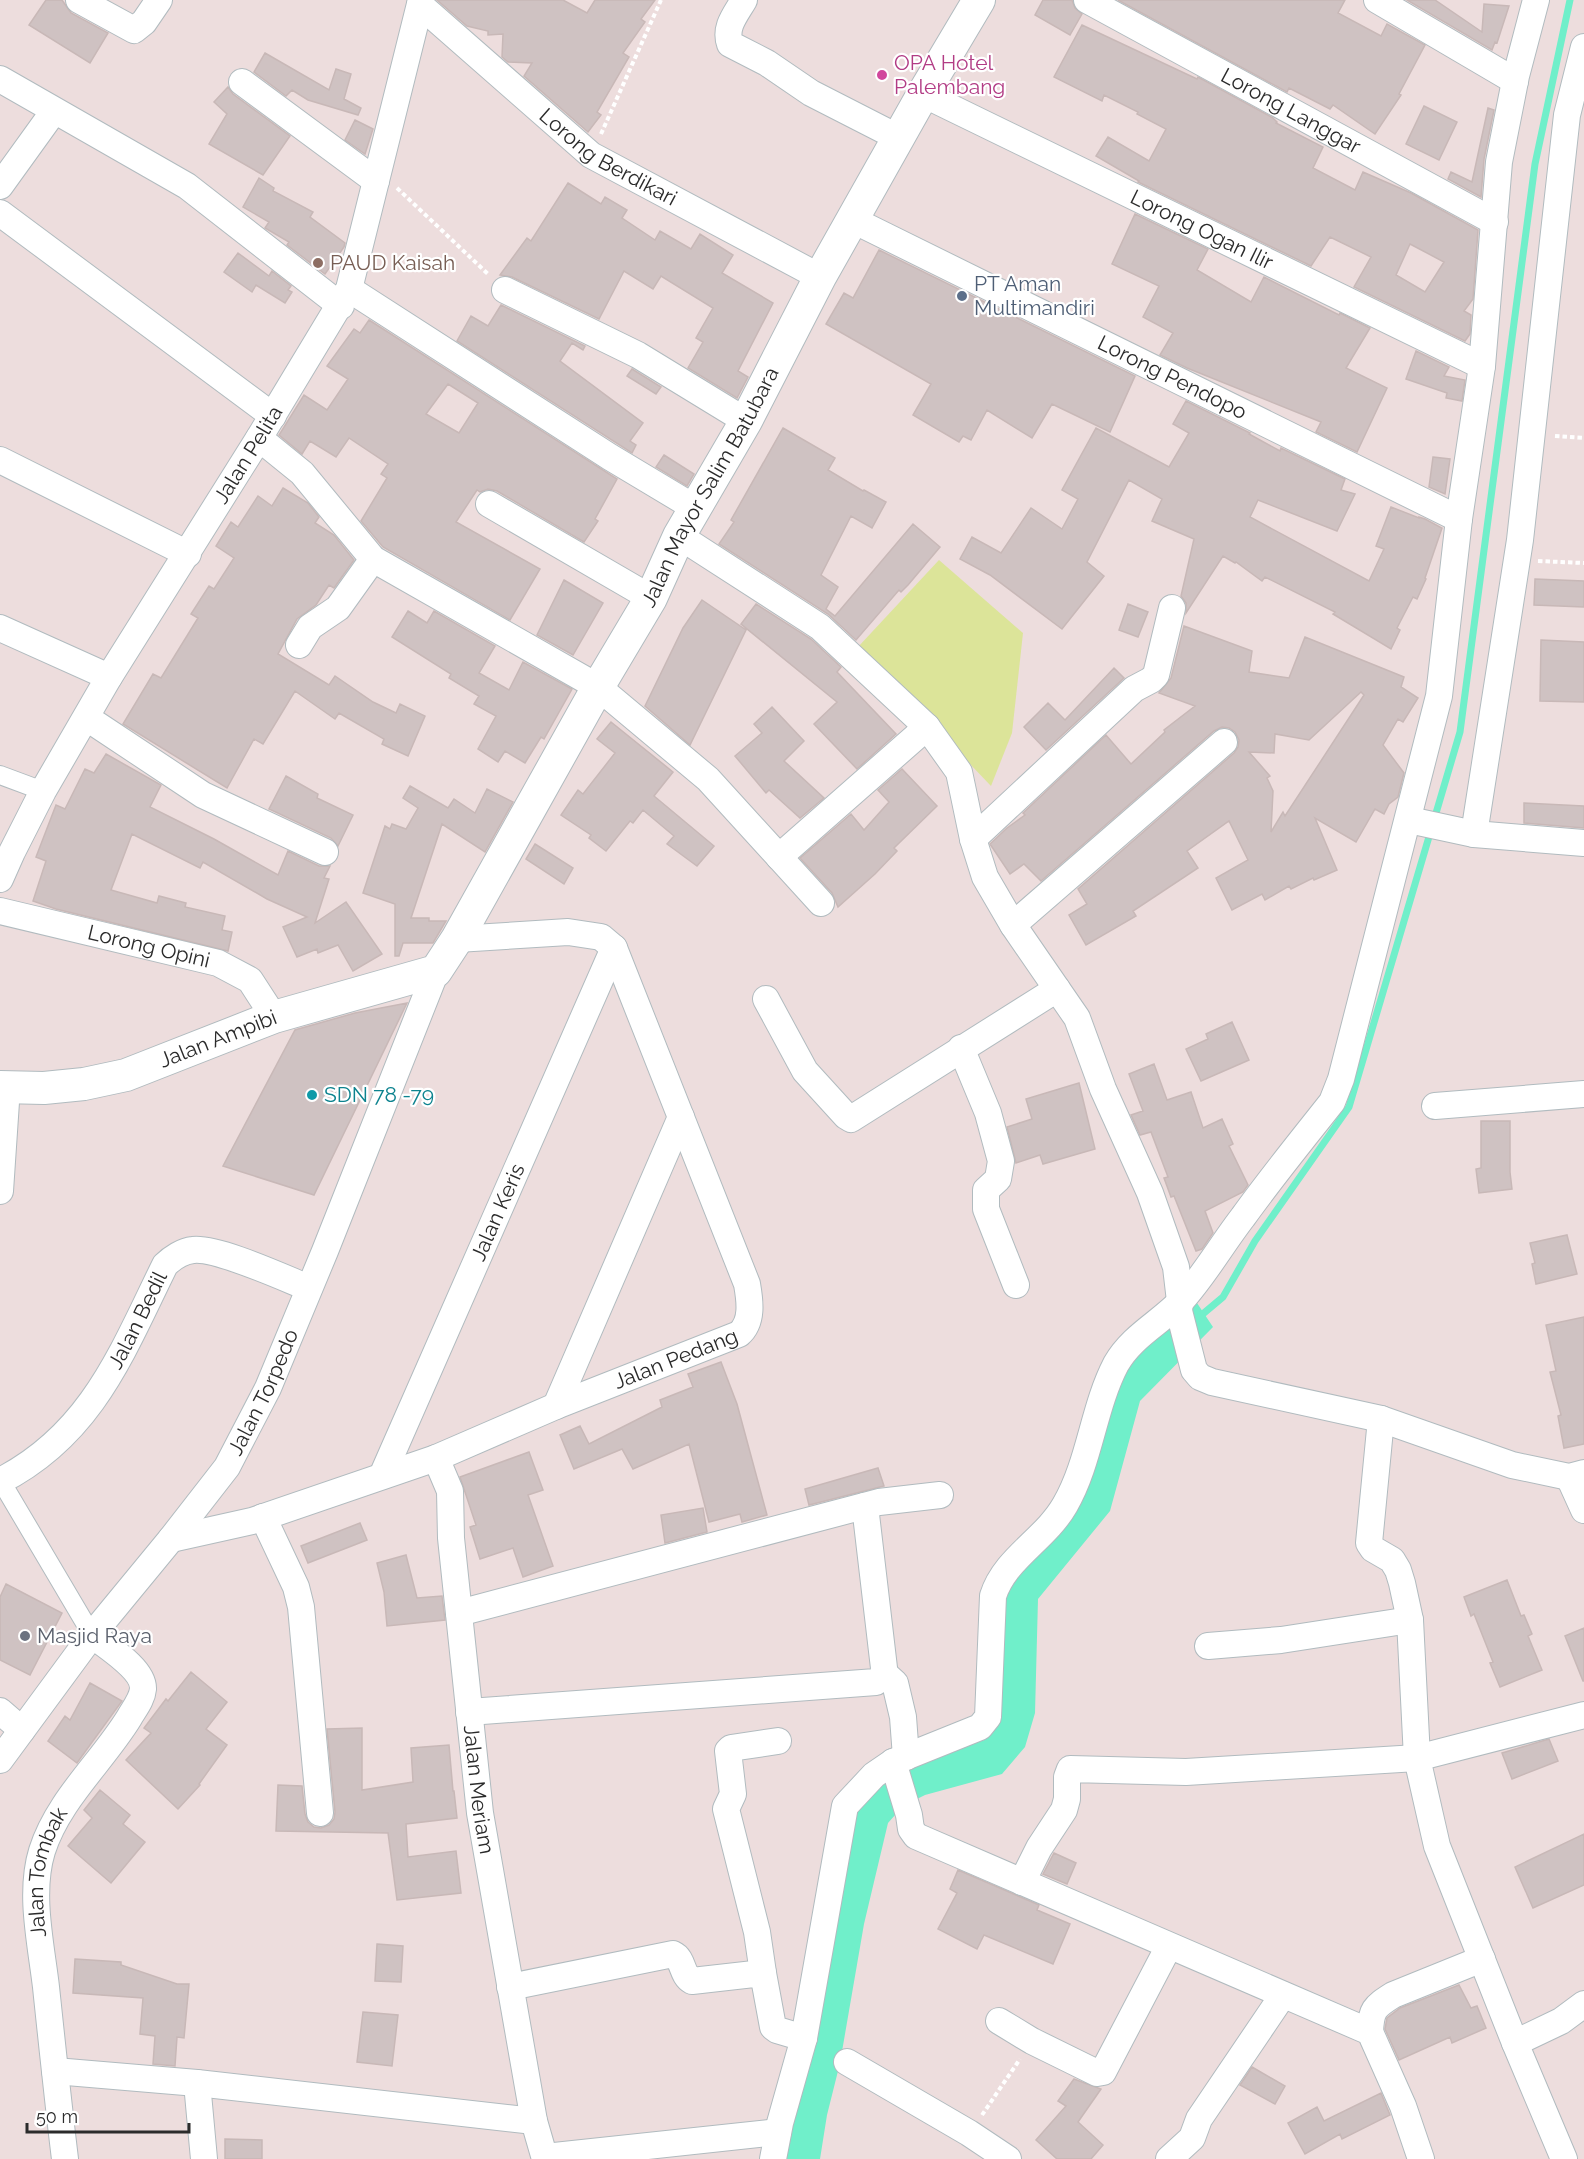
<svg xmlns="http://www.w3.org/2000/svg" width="1584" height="2159" viewBox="0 0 1584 2159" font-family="Raleway,sans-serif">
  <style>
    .green { fill: #dce499 }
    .water { fill: #70efca }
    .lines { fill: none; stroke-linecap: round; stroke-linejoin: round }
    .stream { stroke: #70efca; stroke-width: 7 }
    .building { fill: #cfc2c2; stroke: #c8b8b7; stroke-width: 1.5; fill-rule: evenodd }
    .pedestrian-casing { stroke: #b1bbbf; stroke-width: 20 }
    .minor-casing { stroke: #b1bbbf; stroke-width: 28 }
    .tertiary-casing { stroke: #b1bbbf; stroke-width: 34 }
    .path { stroke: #fff; stroke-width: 4; stroke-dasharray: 4.5 3; stroke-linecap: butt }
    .pedestrian { stroke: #fff; stroke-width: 18 }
    .minor { stroke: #fff; stroke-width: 26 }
    .tertiary { stroke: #fff; stroke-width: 32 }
    .hotel-dot { fill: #d1479c; stroke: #fff; stroke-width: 2 }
    .education-dot { fill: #8d6e63; stroke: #fff; stroke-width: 2 }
    .service-dot { fill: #5c6f8a; stroke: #fff; stroke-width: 2 }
    .culture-dot { fill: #0f9aa8; stroke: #fff; stroke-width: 2 }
    .worship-dot { fill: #6b7280; stroke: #fff; stroke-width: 2 }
    .labels { text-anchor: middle; stroke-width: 4.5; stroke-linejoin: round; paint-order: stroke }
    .hotel-label { font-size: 21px; fill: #b23c85; stroke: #fff; text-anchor: start }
    .street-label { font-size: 21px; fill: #2b2b2b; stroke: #fff }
    .education-label { font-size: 21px; fill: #785e54; stroke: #fff; text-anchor: start }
    .service-label { font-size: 21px; fill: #4e5e75; stroke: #fff; text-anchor: start }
    .culture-label { font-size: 21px; fill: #0d838f; stroke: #fff; text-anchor: start }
    .worship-label { font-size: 21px; fill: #5b616d; stroke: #fff; text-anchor: start }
  </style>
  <rect width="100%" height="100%" fill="#eddddd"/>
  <path class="green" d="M939 560 1023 633 1012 733 991 786 858 647Z"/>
  <path class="water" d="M1195 1300 1213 1327 1140 1401 1110 1511 1038 1599 1035 1713 1025 1747 1002 1774 925 1795 903 1806 888 1823 864 1924 840 2063 827 2115 820 2159H782L848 1810 874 1784 926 1758 984 1740 993 1709 1008 1572 1047 1540 1118 1369Z"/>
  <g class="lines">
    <path class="stream" d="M1198 1318 1223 1297 1255 1241 1349 1107 1460 732 1535 164 1570 0"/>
  </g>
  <path class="building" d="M46 0H62L71 13 108 33 90 63 29 25Z
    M437 0H563L587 13 595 0H655L641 19 645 22 623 53 629 57 597 112 601 115 588 132 524 76 532 63 508 62 502 57 503 34 488 35V31L467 26Z
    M1043 0H1072L1075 8 1082 14 1070 35 1035 15Z
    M1118 0H1345L1338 13 1381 36 1387 24 1425 45 1399 94 1401 95 1375 134 1333 105 1330 109 1289 88 1287 92Z
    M1407 0H1435L1482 32 1484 4 1509 6 1497 43 1495 42 1492 50Z
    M1082 25 1197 79 1198 77 1273 118 1277 122 1276 123 1323 147 1313 168 1355 190 1363 172 1411 193 1478 230 1473 299 1464 311 1471 315 1470 334 1465 341 1354 287 1371 257 1330 237 1311 266 1138 182 1139 181 1096 156 1108 137 1149 161 1166 129 1137 114 1138 112 1104 95 1102 101 1054 77ZM1410 244 1444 262 1425 292 1396 275Z
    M265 53 329 90 336 69 351 74 344 99 361 108 358 115 308 100 292 90 286 96 254 72Z
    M228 87 233 94 290 136 263 175 209 144 227 114 214 102Z
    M1424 106 1457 122 1439 160 1406 144Z
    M1488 108 1494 110 1484 159 1481 197 1448 179 1451 172 1472 182Z
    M355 120 373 129 365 154 345 140Z
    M259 178 274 188 273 191 313 212 310 217 345 243 344 247 325 274 287 245 289 242 265 228 269 222 243 207Z
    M568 183 601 204 605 197 627 210 622 218 655 240 660 231 691 249 700 234 733 255 722 273 773 303 738 371 748 377 737 398 688 368 703 342 696 338 713 308 661 276 653 289 624 271 599 319 512 277 500 275 527 238 531 241Z
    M1135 214 1208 249 1197 270 1251 302 1264 277 1339 315 1340 313 1370 328 1346 368 1387 388 1357 452 1316 432 1321 422 1187 368 1160 355 1173 333 1143 317 1159 286 1112 264Z
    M879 250 1135 376 1110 432 1052 404 1032 438 987 410 971 440 963 436 959 442 913 415 931 384 826 324 844 293 853 298Z
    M238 253 269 276 272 271 291 286 288 290 292 292 285 303 256 285 252 292 224 272Z
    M501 305 585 346 583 350 572 343 560 361 643 423 630 441 636 445 632 453 457 341 471 316 488 326Z
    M369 320 617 479 595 519 598 521 584 542 497 491 488 489 480 492 477 490 456 522 540 569 510 620 383 547 361 521 387 478 381 474 388 464 349 438 336 457 310 441 302 454 279 435 304 395 327 410 348 379 327 366 354 329 360 333ZM448 384 478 403 459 433 426 414Z
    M1416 351 1449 367 1444 376 1465 380 1462 401 1446 398 1447 393 1406 379Z
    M632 369 661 387 656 394 627 376Z
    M1186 401 1250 433 1249 434 1280 451 1281 448 1345 479 1341 490 1355 494 1337 531 1258 500 1250 517 1369 581 1384 549 1376 546 1391 507 1419 518V517L1425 519 1442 528 1425 578 1426 579 1417 599 1413 597 1397 628 1400 630 1391 649 1333 614 1335 612 1265 577 1262 581 1236 562 1235 563 1223 556 1186 613V603L1181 596 1194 539 1152 521 1162 499 1129 480 1087 562 1104 576 1062 629 990 575 960 559 972 537 1001 553 1031 508 1062 529 1078 499 1062 490 1096 428 1169 467 1189 433 1173 424Z
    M783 428 835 458 828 470 863 491 864 490 886 502 872 528 851 516 821 575 838 587 826 609 835 616 913 524 940 547 908 585 901 592 899 590 856 640 828 614 719 544 734 522 731 520Z
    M664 455 694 474 687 486 656 467Z
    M1433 457 1450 459 1445 494 1429 487Z
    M283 488 308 503 319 517 315 523 334 535 354 560 334 588 329 585 316 605 297 619 278 654 329 685 335 676 373 702 396 713 400 704 425 716 408 756 382 744 384 739 339 713 335 719 295 691 263 744 254 739 227 788 123 724 153 674 161 678 198 618 191 614 209 586 214 589 234 558 216 546 231 522 238 527 258 496 272 506Z
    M1535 579 1584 581V607L1534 605Z
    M564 580 603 603 573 655 537 635Z
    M702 600 746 630 690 745 645 706 683 628Z
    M756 604 811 639 841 667 837 672 896 734 857 769 814 724 837 702 741 624Z
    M1128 604 1148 612 1138 637 1119 630Z
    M408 611 427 623 434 611 495 646 479 673 509 690 523 662 572 689 544 739 541 737 525 763 505 751 498 762 478 749 496 716 474 704 479 696 449 678 451 674 392 637Z
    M1184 626 1252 651 1249 672 1289 678 1305 637 1404 677 1401 687 1418 698 1403 722 1398 719 1383 745 1404 773 1398 797 1389 804 1384 814 1375 809 1356 842 1315 818 1337 870 1314 880 1313 878 1291 889 1289 886 1265 900 1262 894 1232 910 1216 878 1248 860 1229 821 1187 851 1198 868 1133 911 1136 916 1086 945 1069 915 1087 904 1078 889 1234 753 1238 747 1239 740 1235 732 1229 728 1222 727 1214 731 1041 881 1024 864 1010 874 990 844 1007 828 1025 815 1023 813 1106 735 1131 764 1165 732 1164 730 1195 706 1159 693 1171 678ZM1361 692 1364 695 1285 816 1283 812 1271 832 1273 791 1267 778 1270 776 1249 752 1274 753 1275 734 1309 740Z
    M1541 640 1584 642V702L1540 701Z
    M1114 668 1124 678 1046 750 1024 727 1048 703 1065 720Z
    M772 707 804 741 784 761 824 798 800 818 769 790 766 793 735 756 762 733 754 724Z
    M611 722 673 772 654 796 714 846 697 866 667 844 674 836 643 810 633 823 630 821 606 851 589 838 591 835 561 815 578 790 583 794 615 753 597 739Z
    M106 754 161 785 150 807 214 839 278 875 288 851 319 866H330L324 878 329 879 315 923 346 902 382 954 353 971 338 945 318 953 317 949 297 957 283 927 307 917 267 899 203 862 200 868 132 834 111 890 157 903 159 896 186 903 185 907 225 916 222 930 232 932 228 951 56 909 33 901 46 861 36 857 56 805 65 809 85 769 94 773Z
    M902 769 937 806 894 848 897 851 875 874 838 907 832 893 800 858 851 814 864 830 889 802 878 790Z
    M286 776 318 794 317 798 353 815 338 846 331 838 269 809Z
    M410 786 448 808 454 799 475 813 487 789 513 802 485 852 442 824 411 918H429V921H446L433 943H403L399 956H395V904L363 893 385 826 390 829 392 824 406 829 418 808 403 798Z
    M1524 803 1584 806V828L1524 823Z
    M535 844 573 868 564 884 526 859Z
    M407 1003 314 1195 223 1166 295 1030 355 1013Z
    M1232 1022 1249 1060 1201 1081 1186 1049 1208 1039 1206 1034Z
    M1154 1064 1167 1100 1191 1092 1203 1128 1222 1119 1233 1144 1229 1146 1248 1185 1243 1192 1205 1211 1213 1233 1202 1249 1196 1251 1174 1196 1171 1197 1164 1178 1168 1177 1151 1132 1140 1135 1131 1115 1143 1111 1129 1074Z
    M1079 1083 1095 1149 1043 1164 1040 1155 1016 1163 1007 1127 1032 1119 1026 1099Z
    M1481 1121H1510V1172L1512 1189 1479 1193 1476 1169 1481 1168Z
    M1567 1235 1577 1274 1536 1284 1532 1264 1535 1263 1530 1243Z
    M1584 1317V1444L1564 1448 1558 1416 1561 1415 1550 1372 1556 1371 1546 1325Z
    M721 1362 737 1404 767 1515 742 1522 740 1514 709 1522 689 1444 633 1469 622 1449 574 1469 560 1435 580 1426 589 1444 662 1407 660 1400 693 1387 688 1374Z
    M529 1452 543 1490 528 1495 553 1566 523 1577 513 1548 480 1559 470 1527 476 1525 460 1477Z
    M878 1468 884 1486 809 1505 805 1489Z
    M703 1508 707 1532 665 1543 661 1515Z
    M360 1523 367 1540 308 1563 301 1546Z
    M406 1555 417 1598 442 1596 445 1620 387 1626 384 1592 377 1563Z
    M1507 1580 1521 1616 1524 1615 1532 1634 1528 1636 1542 1670 1500 1687 1490 1663 1493 1662 1474 1614 1471 1616 1464 1597Z
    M6 1584 62 1613 30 1675 0 1660V1597Z
    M1584 1628V1681H1583L1565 1636Z
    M191 1672 227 1702 206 1729 227 1745 199 1784 200 1785 178 1809 126 1760 151 1733 144 1728 166 1699 168 1701Z
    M90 1683 122 1701 77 1763 48 1741 65 1716 70 1720Z
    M362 1728V1790L413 1782 411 1748 449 1745 453 1791H454L457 1818 406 1824 408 1857 456 1851 461 1893 397 1900 388 1833 276 1831 278 1785 302 1786 305 1814 308 1822 314 1827 321 1828 329 1825 334 1819 335 1812 327 1729Z
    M1549 1739 1558 1761 1512 1779 1502 1753Z
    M100 1790 130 1815 123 1824 145 1842 111 1883 68 1846 92 1818 84 1810Z
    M1584 1834V1885L1533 1908 1515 1867Z
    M1054 1853 1076 1863 1067 1884 1043 1874Z
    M958 1870 1039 1905 1037 1910 1070 1924 1053 1964 984 1935 977 1949 938 1929 957 1893 950 1889Z
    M377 1944 403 1946 401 1982 375 1981Z
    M75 1959 121 1962V1965L177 1984H189L184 2038 177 2037 175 2066 153 2064 155 2036 140 2034 143 1998 73 1993Z
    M1459 1985 1471 2008 1477 2006 1486 2028 1452 2043 1450 2037 1399 2060 1385 2029 1387 2018 1400 2008Z
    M363 2012 398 2015 392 2066 357 2062Z
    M1252 2067 1285 2086 1275 2104 1240 2085Z
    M1074 2079 1101 2089 1078 2122 1103 2145 1091 2159H1057L1036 2140 1066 2106 1058 2101Z
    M1381 2093 1390 2115 1342 2139 1340 2134 1305 2154 1288 2123 1317 2107 1324 2121Z
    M225 2139 262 2140V2159H225Z"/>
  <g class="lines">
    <defs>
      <path id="pedestrian" d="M0 775 43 791
        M1 1481 92 1635"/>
      <g id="minor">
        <path d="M79 0 134 30 144 22 159 0"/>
        <path d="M744 0C736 14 724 27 730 44L767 63 811 93 899 138"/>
        <path id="s1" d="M1087 0 1495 222"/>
        <path d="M1377 0 1515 81"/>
        <path id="s2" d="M420 5 591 155 820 277"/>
        <path d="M0 79 187 186 341 306"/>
        <path d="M242 82 376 181"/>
        <path id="s3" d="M923 94 1482 366"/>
        <path d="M0 186 54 111"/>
        <path d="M0 213 273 416"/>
        <path id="s4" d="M853 220 1459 519"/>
        <path d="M349 289 610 457 695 508"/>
        <path d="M505 290 638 355 746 421"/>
        <path d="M259 438 302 473 373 559 598 687 708 779 821 903"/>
        <path d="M0 460 188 554"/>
        <path d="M489 504 651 598"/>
        <path d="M679 536 820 627 927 727 959 772 973 839 985 877 1013 925 1077 1018 1103 1089 1150 1193 1176 1267 1180 1301 1179 1311 1194 1370 1200 1377 1212 1382 1381 1419 1512 1465 1569 1477 1584 1473"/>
        <path d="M0 628 109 677"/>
        <path d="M299 645 310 627 338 608 373 559"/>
        <path d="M87 718 203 795 325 852"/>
        <path d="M1409 820 1474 834 1584 843"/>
        <path d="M1474 834 1520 540 1567 115 1584 47"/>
        <path d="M973 839 1134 689 1151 680 1156 675 1172 608"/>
        <path d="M779 857 927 727"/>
        <path id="s5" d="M0 879 12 852 43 791 109 677 259 438 349 289 421 0"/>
        <path id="s6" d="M0 911 218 963 250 980 274 1017"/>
        <path d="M1013 925 1224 742"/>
        <path d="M766 999 805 1071 846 1116 851 1119 1057 989"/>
        <path d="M961 1048 988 1113 1001 1161 998 1179 986 1190V1209L1016 1285"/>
        <path d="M1435 1106 1584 1094"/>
        <path d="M0 1191 7 1087"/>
        <path d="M556 1406 681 1117"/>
        <path d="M1381 1419 1369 1543 1373 1549 1392 1560 1398 1570 1402 1583 1410 1620 1417 1758 1437 1846 1515 2043 1564 2159"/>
        <path id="s7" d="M436 1458 450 1491 451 1538 480 1813 534 2121 545 2159"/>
        <path id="s8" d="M382 1476 614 948"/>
        <path d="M1569 1477 1584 1510"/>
        <path id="s9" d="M0 1481C92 1434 122 1352 165 1265 172 1258 183 1251 193 1250 217 1247 284 1278 309 1288"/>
        <path d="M263 1517 296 1587 301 1607 320 1813"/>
        <path id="s10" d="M171 1539 252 1521 436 1458 556 1406 739 1334C753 1322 750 1301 747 1284L614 948 601 937 568 932 457 939"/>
        <path d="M459 1613 879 1502 940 1495"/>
        <path d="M1208 1646 1281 1640 1410 1620"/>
        <path d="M884 1673 895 1683 903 1717 906 1757"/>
        <path d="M0 1711 22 1730"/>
        <path d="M469 1712 876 1682 883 1676 884 1668 865 1506"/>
        <path id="s11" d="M0 1760 92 1635 171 1539 227 1467 268 1388 325 1251 436 971"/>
        <path d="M893 1762 909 1815 911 1829 916 1836 1370 2032 1403 2106 1421 2159"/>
        <path d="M1022 1882 1039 1848 1064 1810 1067 1799V1777L1070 1769 1186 1772 1417 1758 1584 1715"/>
        <path d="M763 1973 757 1932 726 1809 733 1794 728 1751 731 1748 778 1741"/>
        <path d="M510 1987 673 1954C684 1959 681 1975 692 1981L763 1973 773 2027 777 2030 804 2038"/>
        <path d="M999 2021 1032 2041 1097 2073 1103 2072 1169 1946"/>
        <path d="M1370 2032C1371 2010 1374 2007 1393 1995L1482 1959"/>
        <path d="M1515 2043 1561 2021 1584 2004"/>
        <path d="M847 2062 969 2133 1008 2159"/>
        <path d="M55 2071 197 2083 534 2121"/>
        <path d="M197 2083 204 2159"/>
        <path d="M545 2157 778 2132"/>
        <path id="s12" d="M65 2159C58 2102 52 2044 46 1987 41 1944 29 1893 42 1851 58 1800 102 1762 129 1718 134 1709 142 1700 143 1689 144 1669 107 1647 92 1635"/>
        <path d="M773 2159 780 2123 804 2038 845 1806 874 1775 893 1762 980 1727 988 1717 993 1596C1005 1558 1045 1540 1065 1505 1090 1462 1093 1408 1116 1364 1132 1336 1160 1323 1181 1301 1204 1276 1222 1244 1243 1217 1271 1178 1302 1140 1332 1102L1341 1079 1439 696 1459 519 1482 366 1499 162 1516 76 1536 0"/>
        <path d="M1169 2159 1192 2138 1199 2119 1283 1995"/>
      </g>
      <g id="tertiary">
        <path id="s13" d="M0 1087 44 1088 84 1084 126 1075 274 1017 436 971 457 939 598 687 651 598 679 536 746 421 820 277 923 94 979 0"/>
      </g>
    </defs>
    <use href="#pedestrian" class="pedestrian-casing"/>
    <use href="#minor" class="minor-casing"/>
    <use href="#tertiary" class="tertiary-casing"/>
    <path class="path" d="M601 134 661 0
      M397 188 489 275
      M1555 436 1584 438
      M1538 561 1584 563
      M982 2115 1020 2059"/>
    <use href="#pedestrian" class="pedestrian"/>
    <use href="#minor" class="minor"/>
    <use href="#tertiary" class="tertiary"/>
  </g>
  <circle class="hotel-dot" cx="882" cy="75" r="6"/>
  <circle class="education-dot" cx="318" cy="263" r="6"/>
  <circle class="service-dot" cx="962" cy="296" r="6"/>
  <circle class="culture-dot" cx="312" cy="1095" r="6"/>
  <circle class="worship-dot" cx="25" cy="1636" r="6"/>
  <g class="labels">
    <g class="hotel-label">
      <text x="894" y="70">OPA Hotel<tspan x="894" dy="24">Palembang</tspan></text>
    </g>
    <g class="street-label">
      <text dy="7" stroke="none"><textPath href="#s1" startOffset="232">Lorong Langgar</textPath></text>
      <text dy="7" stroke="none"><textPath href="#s2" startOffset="243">Lorong Berdikari</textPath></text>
      <text dy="7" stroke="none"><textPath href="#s3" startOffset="310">Lorong Ogan Ilir</textPath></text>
      <text dy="7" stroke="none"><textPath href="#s4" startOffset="356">Lorong Pendopo</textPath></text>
      <text dy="7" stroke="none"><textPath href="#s5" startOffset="492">Jalan Pelita</textPath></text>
      <text dy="7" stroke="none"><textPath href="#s13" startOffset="1011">Jalan Mayor Salim Batubara</textPath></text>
      <text dy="7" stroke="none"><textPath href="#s6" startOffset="153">Lorong Opini</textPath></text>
      <text dy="7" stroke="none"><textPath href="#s13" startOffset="226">Jalan Ampibi</textPath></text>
      <text dy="7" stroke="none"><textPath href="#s8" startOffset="288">Jalan Keris</textPath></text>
      <text dy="7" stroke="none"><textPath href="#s9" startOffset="216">Jalan Bedil</textPath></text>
      <text dy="7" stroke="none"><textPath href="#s10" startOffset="537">Jalan Pedang</textPath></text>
      <text dy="7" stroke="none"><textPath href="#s11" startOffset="454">Jalan Torpedo</textPath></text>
      <text dy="7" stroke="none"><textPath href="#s7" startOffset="336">Jalan Meriam</textPath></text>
      <text dy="7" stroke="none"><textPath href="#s12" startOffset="290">Jalan Tombak</textPath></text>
    </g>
    <g class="education-label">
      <text x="330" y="270">PAUD Kaisah</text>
    </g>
    <g class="service-label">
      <text x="974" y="291">PT Aman<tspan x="974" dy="24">Multimandiri</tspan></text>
    </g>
    <g class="culture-label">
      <text x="324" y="1102">SDN 78 -79</text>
    </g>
    <g class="worship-label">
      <text x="37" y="1643">Masjid Raya</text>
    </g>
  </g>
  <path d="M27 2123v9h162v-9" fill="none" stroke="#2b2b2b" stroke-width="3"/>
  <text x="36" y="2123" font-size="18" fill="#2b2b2b" stroke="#ffffff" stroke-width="4.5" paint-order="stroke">50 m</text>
</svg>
